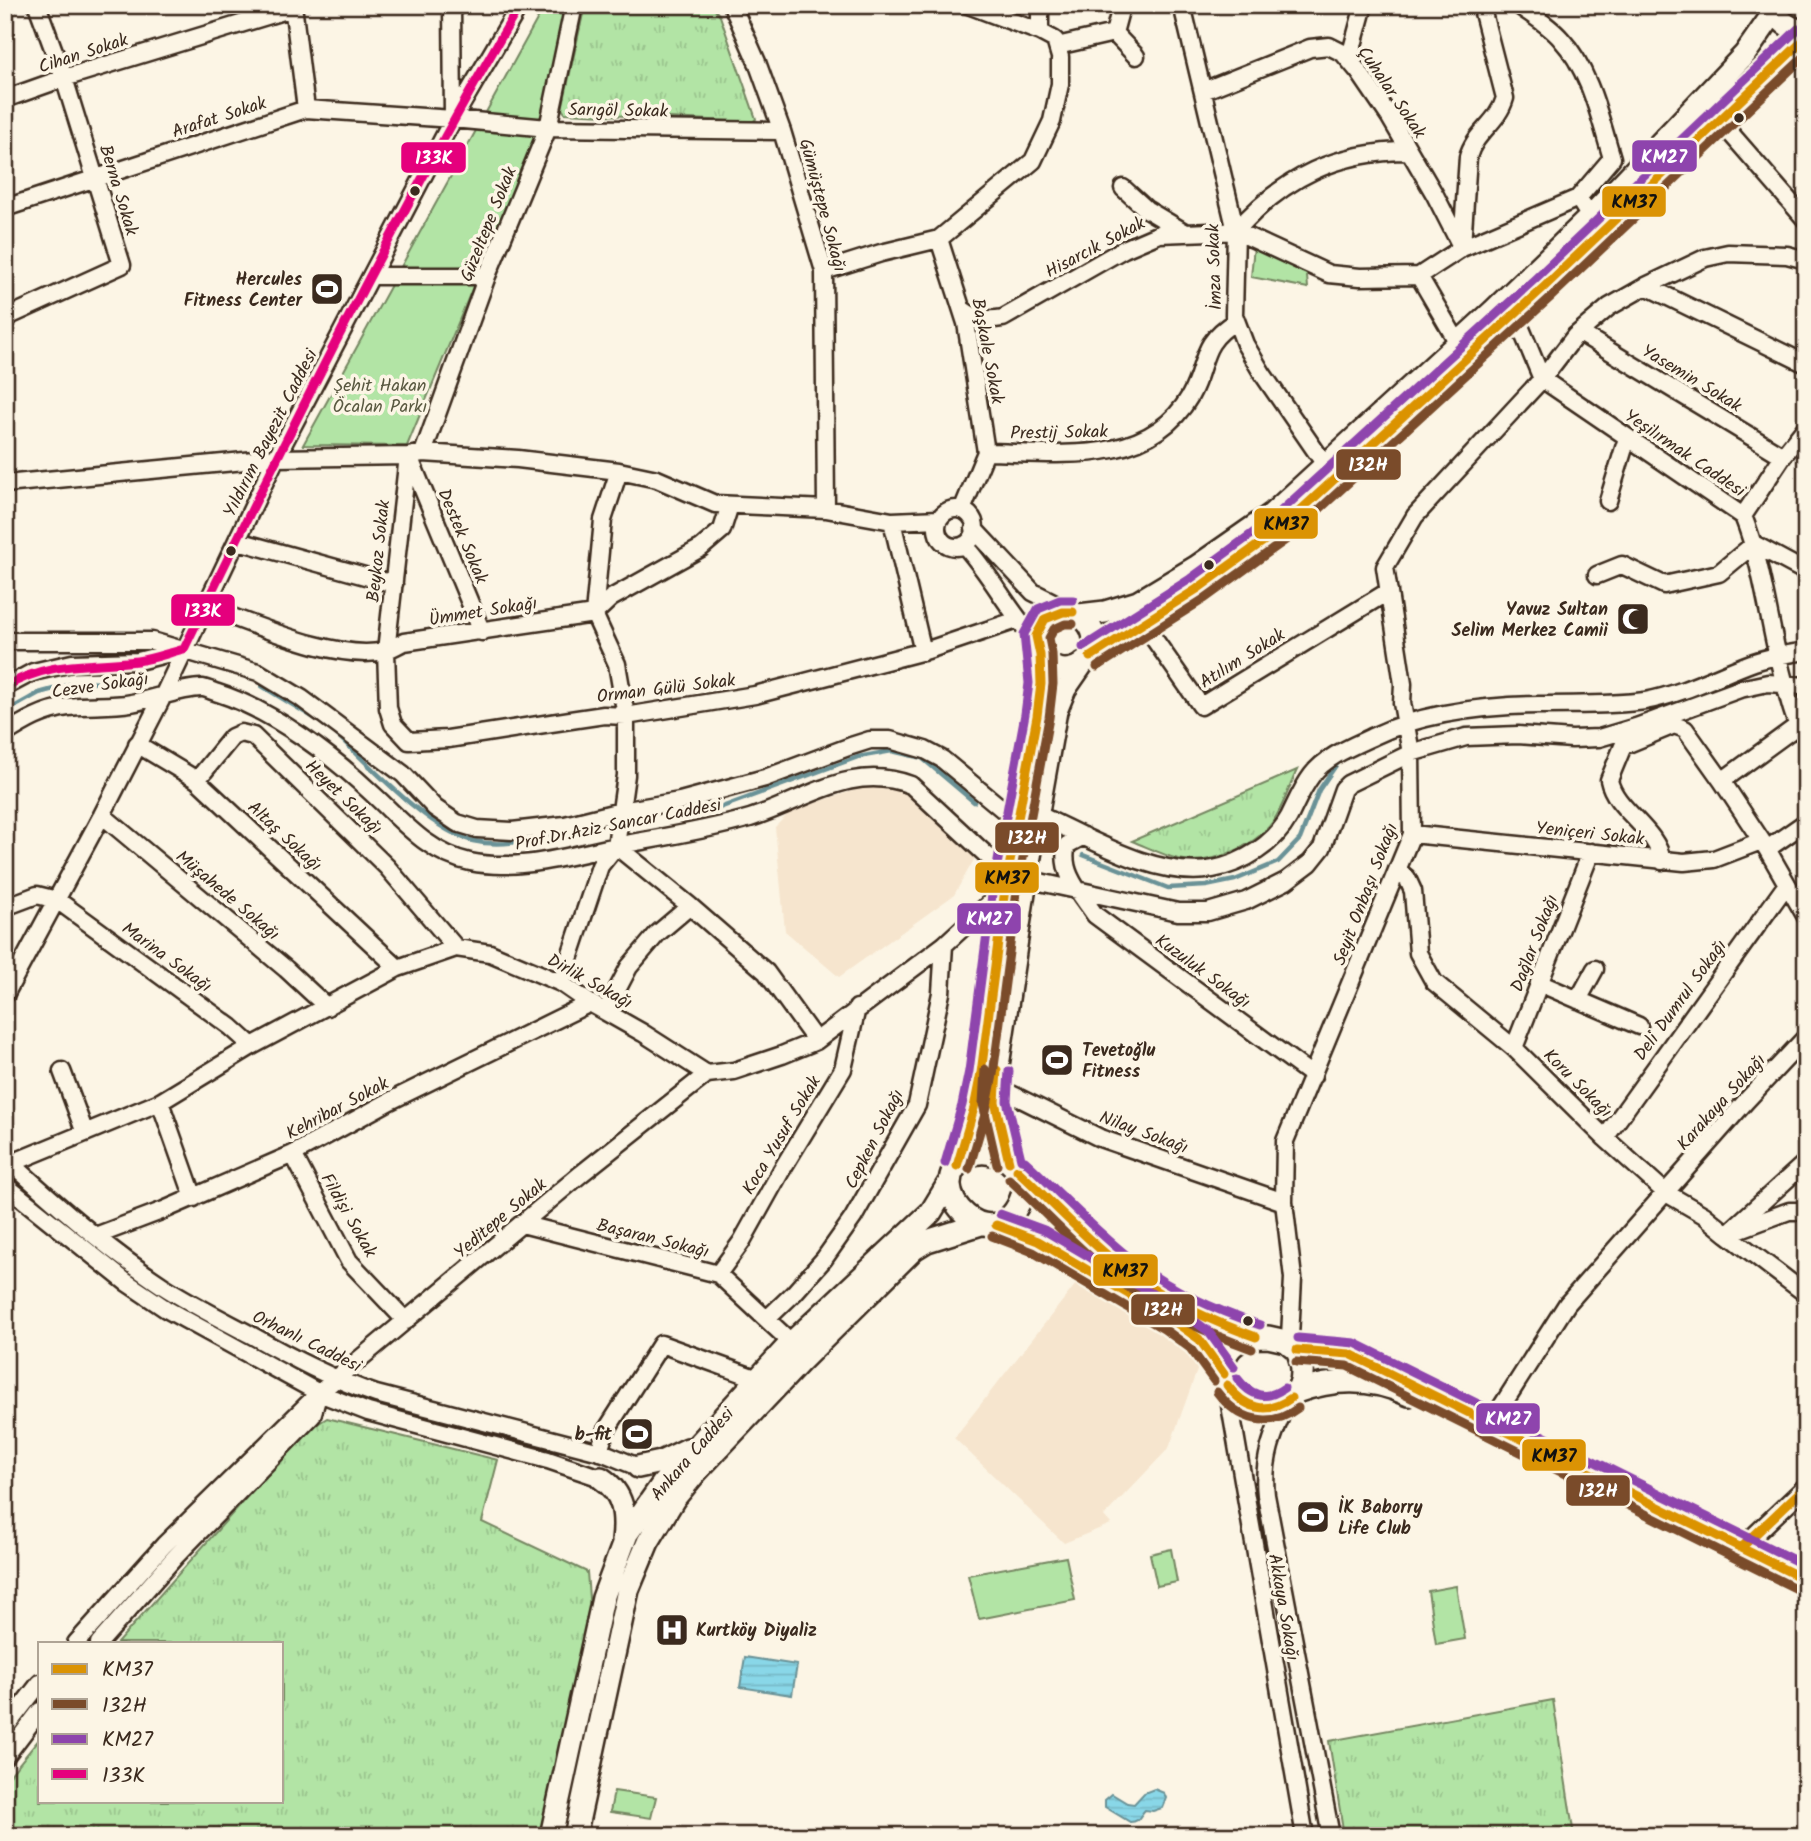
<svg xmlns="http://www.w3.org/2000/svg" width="1811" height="1841" viewBox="0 0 1811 1841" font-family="Kalam,sans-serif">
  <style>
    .built { fill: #f6e5ce }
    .grass { fill: url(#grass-tufts); stroke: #768762; stroke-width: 2 }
    .green { fill: #b2e4a5; stroke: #768762; stroke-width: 2 }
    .water { fill: url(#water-rules); stroke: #6a9297; stroke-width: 2 }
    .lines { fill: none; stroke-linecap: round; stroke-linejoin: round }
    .stream { stroke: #6a9297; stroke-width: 4.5 }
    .minor-casing { stroke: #3b2a1e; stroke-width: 21 }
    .major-casing { stroke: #3b2a1e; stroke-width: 26 }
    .minor { stroke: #fcf5e5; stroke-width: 16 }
    .major { stroke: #fcf5e5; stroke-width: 21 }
    .bus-1-casing { stroke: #fcf5e5; stroke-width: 14 }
    .bus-2-casing { stroke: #fcf5e5; stroke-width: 14 }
    .bus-3-casing { stroke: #fcf5e5; stroke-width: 14 }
    .bus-4-casing { stroke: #fcf5e5; stroke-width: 14 }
    .bus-1 { stroke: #db9304; stroke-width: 9 }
    .bus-2 { stroke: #7a4b2a; stroke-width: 9 }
    .bus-3 { stroke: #8e44ad; stroke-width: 9 }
    .bus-4 { stroke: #e5007d; stroke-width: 9 }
    .bus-dot { fill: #3b2a1e; stroke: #fcf5e5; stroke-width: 2.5 }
    .labels { text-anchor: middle; stroke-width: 7; stroke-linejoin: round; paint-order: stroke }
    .street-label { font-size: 18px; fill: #3b2a1e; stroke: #fcf5e5 }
    .poi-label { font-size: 18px; font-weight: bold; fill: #3b2a1e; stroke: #fcf5e5; text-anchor: end }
    .park-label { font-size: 18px; fill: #595840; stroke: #fcf5e5 }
    .line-badge { stroke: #fcf5e5; stroke-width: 2.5 }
    .badge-label { font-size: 19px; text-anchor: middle; font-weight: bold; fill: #fff }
    .pale-badge-label { font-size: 19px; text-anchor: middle; font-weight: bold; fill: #111 }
  </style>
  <defs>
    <pattern id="grass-tufts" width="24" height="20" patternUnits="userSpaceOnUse" patternTransform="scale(1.75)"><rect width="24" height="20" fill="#b2e4a5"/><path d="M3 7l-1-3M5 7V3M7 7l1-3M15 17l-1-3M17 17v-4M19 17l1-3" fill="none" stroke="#9ac48e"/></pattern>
    <pattern id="water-rules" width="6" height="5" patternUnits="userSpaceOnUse" patternTransform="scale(1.75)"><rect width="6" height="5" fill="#89d7e8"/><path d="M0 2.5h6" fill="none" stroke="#77b9c7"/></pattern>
  </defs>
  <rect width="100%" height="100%" fill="#fcf5e5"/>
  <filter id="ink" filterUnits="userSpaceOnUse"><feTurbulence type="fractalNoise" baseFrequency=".0143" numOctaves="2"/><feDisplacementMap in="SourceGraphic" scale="14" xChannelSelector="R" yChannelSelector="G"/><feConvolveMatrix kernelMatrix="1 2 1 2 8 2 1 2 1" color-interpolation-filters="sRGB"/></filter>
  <g filter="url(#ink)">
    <path class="built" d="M896 777 975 858 954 895 839 977 785 931 775 827 792 810Z
      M1076 1284 1179 1341 1200 1362 1169 1448 1104 1516 1111 1524 1064 1543 954 1438Z"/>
    <path class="grass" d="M585 5H711L720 16 756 119 752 122 565 113 562 109Z
      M1297 770C1290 785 1285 801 1277 815 1261 845 1211 867 1178 859 1163 855 1147 847 1132 841Z
      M327 1418 498 1460 482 1522 587 1572 591 1624 546 1836H5V1781L40 1738V1801H282V1643H117L297 1441 308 1430Z
      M1553 1700 1574 1836H1344L1329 1741Z"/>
    <path class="green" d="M545 5H565L543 118 407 446 303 445Z
      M1254 246 1306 265 1308 288 1251 277Z
      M1171 1549 1177 1582 1157 1586 1150 1554Z
      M1066 1557 1075 1600 979 1619 968 1575Z
      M1456 1586 1465 1639 1436 1644 1428 1591Z
      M614 1791 656 1797 651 1818 610 1812Z"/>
    <path class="water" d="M745 1657 797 1665 792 1695 740 1687Z
      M1154 1789 1164 1793 1166 1798 1162 1808 1153 1811 1145 1810C1139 1816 1140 1822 1130 1822L1105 1807V1800L1112 1794 1127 1803 1134 1804 1144 1793Z"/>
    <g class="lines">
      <path class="stream" d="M262 686 324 724
        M5 712 39 693 79 682 128 684
        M334 732C369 764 428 830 473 841 503 848 535 839 564 833
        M668 818 722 807 858 757 892 751 922 758 974 802
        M1083 855 1168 888 1206 886 1235 880 1278 862 1300 839 1319 790 1341 758"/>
      <defs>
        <path id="minor" d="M293 5 306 109
          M452 5 453 118
          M732 5 757 62 782 131 824 271 826 509
          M968 5 1040 32
          M1182 5 1236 231 1234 315 1245 344 1262 373 1326 466
          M1518 5C1533 16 1549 25 1561 39 1590 70 1600 119 1612 158L1578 198 1590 217
          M5 6 8 5
          M1114 33 1136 56
          M1057 46 1114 33 1121 7
          M1349 60 1364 5
          M1203 91 1310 48 1329 46 1343 53 1359 72 1389 116 1435 195 1462 248
          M5 99 64 78 293 8
          M1719 120 1806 220
          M1123 188 1146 209 1186 233
          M5 208 306 109 453 119 548 128 782 131
          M1236 231C1283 177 1338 151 1409 151
          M939 239 966 323 986 452 962 510
          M1462 246 1468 157C1474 133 1498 123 1505 98L1481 5
          M824 271 881 253 939 239 1033 161 1052 121 1060 84V57L1055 40 1040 32V5
          M372 276H487
          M1419 276 1462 248 1578 198
          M1646 286 1806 364
          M962 309C975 319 987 321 1003 318L1124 249 1159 234 1236 231 1329 274 1360 277 1419 276 1458 343
          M1515 314 1542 379 1743 516C1765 571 1769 631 1786 688 1791 706 1794 723 1806 737
          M5 318 122 265 64 78 37 5
          M1580 333 1783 456
          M986 452C1055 453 1149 468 1190 396 1208 364 1198 344 1236 321
          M423 453 487 276 548 128 574 5
          M408 456 386 651 388 708 393 724 409 741 448 739 577 719 604 715 626 716 755 695 928 650 1017 620
          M409 456 482 632
          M5 484 276 458 408 456 423 453 518 459 619 471 657 479 715 504 826 509 892 521 939 519
          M1608 501 1627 438
          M937 528a19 19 0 1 1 38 0a19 19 0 1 1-38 0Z
          M1743 516 1783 456 1806 427
          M892 521 923 652
          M974 529 1033 592 1073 612
          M238 541 394 584
          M964 545C991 575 1009 611 1036 641
          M1597 575 1622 565 1664 585 1719 573 1754 544 1806 572
          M205 607C252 623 337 662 384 651 391 649 397 645 404 642L594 614 611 598 701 548 722 530 730 505
          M1143 623 1201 706 1389 591
          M5 641H152L258 672 301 698 403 774 435 808 457 823 477 829 512 831 565 825 621 811 680 801 765 778 851 746 870 740H890L925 750 942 759 1018 822
          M5 687 33 672 72 663 138 661 182 650
          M5 734C25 721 44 710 68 707 88 704 110 707 131 703 150 700 186 687 203 688 208 689 214 692 218 693 274 711 334 757 376 797 404 823 430 854 470 862 520 872 572 855 621 845 664 837 708 830 750 818 805 801 851 762 911 785L1008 875
          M137 744 197 780 398 968
          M197 780 232 737 241 733 253 736 387 867 456 948
          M1722 781 1797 726
          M102 815 286 969 327 1007
          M1039 815C1089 838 1158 880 1213 869 1244 863 1274 844 1289 817 1296 803 1302 788 1312 775 1326 756 1353 746 1374 736 1423 713 1486 706 1539 705 1574 704 1610 706 1645 701 1683 694 1718 675 1754 662 1771 656 1789 654 1806 651
          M1412 834 1684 862 1714 859 1761 841
          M1084 836 1067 845C1059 872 1081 894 1095 915L1313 1076
          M616 846 690 906
          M1767 849 1806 822
          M1662 861C1657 828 1615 810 1609 780L1623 746 1674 725 1685 729 1722 781 1767 849 1806 917
          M1397 870 1407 878 1413 891 1418 953 1434 982 1514 1048 1605 1138 1666 1193 1704 1215 1727 1234 1789 1211H1806
          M1026 879 1178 912H1208L1246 901 1286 881 1310 863 1322 848 1343 789 1348 784 1411 753 1466 737 1518 735 1572 739 1599 738 1636 727 1740 689 1768 683 1806 686
          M5 907 37 895 57 900 231 1027 252 1046
          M561 983 600 866 616 846 626 775V716L617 664 594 614 603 520 619 471
          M1539 983 1639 1026
          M5 995 102 815 163 696 276 458 453 119 520 5
          M1578 1000 1595 969
          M606 1011 629 967 657 934 690 906 766 972 816 1041
          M1514 1048 1591 852
          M62 1071 85 1133
          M995 1086 1100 1138 1284 1202
          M160 1102 194 1198
          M1605 1138 1787 884
          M293 1154 349 1261 406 1321
          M6 1158C52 1201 110 1251 163 1286 191 1304 221 1319 251 1335 292 1358 332 1379 376 1394L604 1453 638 1467
          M1806 1162 1727 1234 1806 1294
          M12 1163 160 1102 252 1046 398 968 456 948 490 953 561 983 590 1003 643 1033 707 1074 734 1071 782 1055 816 1041 944 945 1005 889
          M5 1185 126 1282 166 1309 319 1393 368 1412 548 1460 601 1478
          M522 1224 718 1274 792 1343
          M98 1235 164 1210 293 1154 390 1101 590 1003
          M718 1274 742 1241 781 1171 843 1069 857 1008
          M767 1319 794 1293 824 1259 853 1218 917 1105 941 993 944 945
          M1287 1342 1290 1337 1293 1278 1284 1202 1285 1141 1412 834 1411 753 1402 703 1403 684 1385 567 1415 516 1542 379 1575 336 1609 307 1646 286 1705 258 1728 253 1787 255 1806 260
          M1227 1388 1305 1836
          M1287 1402C1273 1434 1262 1460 1266 1495L1331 1836
          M1491 1423 1567 1304 1746 1101 1806 1037
          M599 1452 605 1432 661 1344 758 1379
          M1741 1548 1806 1486
          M76 1643 164 1545 319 1393 581 1174 707 1074
          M99 1643 175 1557 312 1416 318 1396
          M5 1728 40 1683
          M5 1757 40 1711"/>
        <path id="major" d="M1773 5C1778 21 1789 30 1806 31
          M1036 641a29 29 0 1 1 58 0a29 29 0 1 1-58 0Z
          M1079 615 1105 612 1138 602 1196 567 1272 514 1493 311 1590 217 1745 54 1770 18 1772 5
          M1090 657 1197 589 1279 530 1544 287 1806 38
          M1009 1162 995 1102V1086L1026 879 1056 711 1065 689 1083 663
          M957 1166C987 1076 991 981 1006 888 1018 810 1042 734 1040 655
          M1017 1170 1024 1189C1002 1273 911 1186 969 1156 983 1149 997 1154 1009 1162 1046 1197 1081 1233 1119 1265 1159 1298 1207 1321 1256 1337
          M996 1225 1038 1241 1171 1319 1199 1339 1224 1374
          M1268 1337 1286 1341 1297 1350C1304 1366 1305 1382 1293 1396 1286 1404 1275 1408 1264 1409 1226 1410 1208 1355 1241 1341 1249 1337 1259 1337 1268 1337Z
          M1297 1350 1350 1354 1385 1370 1806 1580
          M1296 1392C1335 1378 1372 1377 1409 1395
          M638 1467 661 1462 688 1449
          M601 1478C624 1493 626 1515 623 1541
          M551 1836 603 1598 627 1534 663 1483 787 1347 931 1212 948 1184
          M575 1836 628 1590 648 1542 674 1499 697 1471 800 1362 914 1249 927 1241 981 1224"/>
      </defs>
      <use href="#minor" class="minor-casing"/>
      <use href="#major" class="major-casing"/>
      <use href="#minor" class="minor"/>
      <use href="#major" class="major"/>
      <defs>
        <path id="bus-1" d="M1090 657 1197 589 1279 530 1544 287 1806 38
          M997 1070 995 1102 1009 1162
          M957 1166 974 1108 981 1073 1005 889 1037 716 1041 684 1040 655 1036 636 1045 619 1063 612H1073
          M1017 1170C1056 1206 1093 1247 1136 1278 1173 1304 1214 1322 1256 1337
          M996 1225 1038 1241 1171 1319 1199 1339 1224 1374
          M1297 1350 1350 1354 1806 1580
          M1227 1385C1244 1408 1267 1416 1291 1398
          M1741 1548 1806 1486"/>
        <path id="bus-2" d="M1097 667 1204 599 1287 539 1552 296 1806 55
          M985 1069 983 1104 997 1165
          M969 1169 986 1111 993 1075 1017 891 1049 718 1053 684 1052 654 1049 638 1054 629 1065 624H1073
          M1009 1179C1048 1215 1084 1256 1128 1287 1165 1315 1208 1333 1252 1349
          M992 1236 1033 1252 1164 1329 1190 1348 1214 1381
          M1296 1362 1347 1366 1801 1591
          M1217 1392C1238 1420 1269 1430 1298 1408"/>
        <path id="bus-3" d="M1083 647 1190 579 1271 520 1536 278 1798 29
          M1009 1071 1007 1101 1021 1159
          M1025 1161C1063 1196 1099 1235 1140 1266 1176 1293 1218 1311 1260 1325
          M945 1163 962 1105 969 1071 993 887 1025 714 1029 683 1024 634 1038 609 1060 600H1073
          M1000 1214 1044 1230 1178 1309 1208 1331 1234 1367
          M1298 1338 1355 1343 1806 1566
          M1237 1378C1250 1395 1265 1402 1284 1388"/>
        <path id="bus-4" d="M5 687C50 660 87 667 137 661 153 659 168 653 184 649 289 431 397 214 520 5"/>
      </defs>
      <use href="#bus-1" class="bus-1-casing"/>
      <use href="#bus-2" class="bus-2-casing"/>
      <use href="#bus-3" class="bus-3-casing"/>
      <use href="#bus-4" class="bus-4-casing"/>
      <use href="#bus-1" class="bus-1"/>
      <use href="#bus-2" class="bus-2"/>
      <use href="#bus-3" class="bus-3"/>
      <use href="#bus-4" class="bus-4"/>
    </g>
  </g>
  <defs>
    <symbol id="stadium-square" viewBox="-11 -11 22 22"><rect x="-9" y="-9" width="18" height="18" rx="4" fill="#3b2a1e" stroke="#fcf5e5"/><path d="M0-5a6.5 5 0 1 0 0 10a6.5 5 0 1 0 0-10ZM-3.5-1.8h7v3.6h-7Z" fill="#fff"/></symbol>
    <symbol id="mosque-square" viewBox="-11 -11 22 22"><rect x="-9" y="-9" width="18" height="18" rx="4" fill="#3b2a1e" stroke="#fcf5e5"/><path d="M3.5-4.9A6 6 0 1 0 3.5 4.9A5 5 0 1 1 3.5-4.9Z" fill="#fff"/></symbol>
    <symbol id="hospital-square" viewBox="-11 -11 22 22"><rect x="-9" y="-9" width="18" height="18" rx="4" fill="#3b2a1e" stroke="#fcf5e5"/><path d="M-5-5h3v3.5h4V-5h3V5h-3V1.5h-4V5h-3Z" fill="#fff"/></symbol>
  </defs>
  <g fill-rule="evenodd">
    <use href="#stadium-square" x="308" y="270" width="38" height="38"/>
    <use href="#mosque-square" x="1614" y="600" width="38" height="38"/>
    <use href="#stadium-square" x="1038" y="1041" width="38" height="38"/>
    <use href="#stadium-square" x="618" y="1415" width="38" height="38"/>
    <use href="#stadium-square" x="1294" y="1498" width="38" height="38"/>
    <use href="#hospital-square" x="653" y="1611" width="38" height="38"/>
  </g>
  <g class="bus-dot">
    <circle cx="1739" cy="118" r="6"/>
    <circle cx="415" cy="191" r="6"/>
    <circle cx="231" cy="551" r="6"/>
    <circle cx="1209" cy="565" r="6"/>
    <circle cx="1248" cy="1321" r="6"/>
  </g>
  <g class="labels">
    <g class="street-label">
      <text transform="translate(83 53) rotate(-18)" y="6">Cihan Sokak</text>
      <text transform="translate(1392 92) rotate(56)" y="6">Çuhalar Sokak</text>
      <text transform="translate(618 110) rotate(1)" y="6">Sarıgöl Sokak</text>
      <text transform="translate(219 117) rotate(-18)" y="6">Arafat Sokak</text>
      <text transform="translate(119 190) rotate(73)" y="6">Berna Sokak</text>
      <text transform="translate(823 205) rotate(75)" y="6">Gümüştepe Sokağı</text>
      <text transform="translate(488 224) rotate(-68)" y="6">Güzeltepe Sokak</text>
      <text transform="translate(1095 247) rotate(-28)" y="6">Hisarcık Sokak</text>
      <text transform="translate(1214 267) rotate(-92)" y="6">İmza Sokak</text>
      <text transform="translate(988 351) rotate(79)" y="6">Başkale Sokak</text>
      <text transform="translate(1692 378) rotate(31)" y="6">Yasemin Sokak</text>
      <text transform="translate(1059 432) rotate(-1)" y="6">Prestij Sokak</text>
      <text transform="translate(270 433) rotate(-63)" y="6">Yıldırım Bayezit Caddesi</text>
      <text transform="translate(1685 453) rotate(34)" y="6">Yeşilırmak Caddesi</text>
      <text transform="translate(463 536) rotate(67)" y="6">Destek Sokak</text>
      <text transform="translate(378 551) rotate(-84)" y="6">Beykoz Sokak</text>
      <text transform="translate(483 611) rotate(-9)" y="6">Ümmet Sokağı</text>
      <text transform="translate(1242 658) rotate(-32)" y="6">Atılım Sokak</text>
      <text transform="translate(100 685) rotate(-8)" y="6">Cezve Sokağı</text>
      <text transform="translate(666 688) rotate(-7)" y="6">Orman Gülü Sokak</text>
      <text transform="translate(344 797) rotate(44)" y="6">Heyet Sokağı</text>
      <text transform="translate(618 824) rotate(-11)" y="6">Prof.Dr.Aziz Sancar Caddesi</text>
      <text transform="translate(1590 833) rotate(6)" y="6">Yeniçeri Sokak</text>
      <text transform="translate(285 836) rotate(43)" y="6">Altaş Sokağı</text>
      <text transform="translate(1365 894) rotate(-69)" y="6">Seyit Onbaşı Sokağı</text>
      <text transform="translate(228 895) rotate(40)" y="6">Müşahede Sokağı</text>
      <text transform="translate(1534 943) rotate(-69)" y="6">Dağlar Sokağı</text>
      <text transform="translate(167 957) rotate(36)" y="6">Marina Sokağı</text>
      <text transform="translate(1203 971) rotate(36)" y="6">Kuzuluk Sokağı</text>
      <text transform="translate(590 981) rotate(29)" y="6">Dirlik Sokağı</text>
      <text transform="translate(1680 1000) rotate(-54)" y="6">Deli Dumrul Sokağı</text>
      <text transform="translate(1578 1083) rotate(45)" y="6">Koru Sokağı</text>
      <text transform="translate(1721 1102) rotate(-48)" y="6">Karakaya Sokağı</text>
      <text transform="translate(337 1108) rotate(-28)" y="6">Kehribar Sokak</text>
      <text transform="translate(1144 1132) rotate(20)" y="6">Nilay Sokağı</text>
      <text transform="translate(781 1135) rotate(-59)" y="6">Koca Yusuf Sokak</text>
      <text transform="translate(874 1139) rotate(-63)" y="6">Cepken Sokağı</text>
      <text transform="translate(349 1215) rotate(60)" y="6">Fildişi Sokak</text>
      <text transform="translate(500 1218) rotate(-40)" y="6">Yeditepe Sokak</text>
      <text transform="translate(653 1238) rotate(14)" y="6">Başaran Sokağı</text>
      <text transform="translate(307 1341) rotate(26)" y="6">Orhanlı Caddesi</text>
      <text transform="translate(692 1454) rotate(-49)" y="6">Ankara Caddesi</text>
      <text transform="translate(1284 1607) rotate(80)" y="6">Akkaya Sokağı</text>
    </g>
    <g class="poi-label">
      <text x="302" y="285">Hercules<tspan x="302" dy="21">Fitness Center</tspan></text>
      <text x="1608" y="615">Yavuz Sultan<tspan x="1608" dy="21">Selim Merkez Camii</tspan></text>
      <text x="1082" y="1056" text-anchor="start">Tevetoğlu<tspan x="1082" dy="21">Fitness</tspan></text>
      <text x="612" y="1440">b-fit</text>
      <text x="1338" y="1513" text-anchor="start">İK Baborry<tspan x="1338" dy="21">Life Club</tspan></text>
      <text x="696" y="1636" text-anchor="start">Kurtköy Diyaliz</text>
    </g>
    <g class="park-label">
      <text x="380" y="391">Şehit Hakan<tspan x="380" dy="21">Öcalan Parkı</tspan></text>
    </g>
  </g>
  <g class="line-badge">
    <rect x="1631" y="139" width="67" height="34" rx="7" fill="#8e44ad"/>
    <rect x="400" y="141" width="67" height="33" rx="7" fill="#e5007d"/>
    <rect x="1601" y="185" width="66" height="33" rx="7" fill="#db9304"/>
    <rect x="1335" y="448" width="67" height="33" rx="7" fill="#7a4b2a"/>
    <rect x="1253" y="507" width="66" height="33" rx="7" fill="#db9304"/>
    <rect x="170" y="593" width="66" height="34" rx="7" fill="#e5007d"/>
    <rect x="994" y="821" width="66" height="33" rx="7" fill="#7a4b2a"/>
    <rect x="974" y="861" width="66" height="33" rx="7" fill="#db9304"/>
    <rect x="956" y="902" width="66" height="33" rx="7" fill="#8e44ad"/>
    <rect x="1092" y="1253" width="67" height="34" rx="7" fill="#db9304"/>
    <rect x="1130" y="1293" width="66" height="33" rx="7" fill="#7a4b2a"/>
    <rect x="1475" y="1402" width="66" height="33" rx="7" fill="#8e44ad"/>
    <rect x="1521" y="1438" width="66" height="34" rx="7" fill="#db9304"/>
    <rect x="1565" y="1474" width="66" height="33" rx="7" fill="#7a4b2a"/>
  </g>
  <g class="badge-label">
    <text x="1664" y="163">KM27</text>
    <text x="434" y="164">133K</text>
    <text x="1368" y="471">132H</text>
    <text x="203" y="617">133K</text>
    <text x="1027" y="844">132H</text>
    <text x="989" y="925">KM27</text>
    <text x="1163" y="1316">132H</text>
    <text x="1508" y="1425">KM27</text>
    <text x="1598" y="1497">132H</text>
  </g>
  <g class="pale-badge-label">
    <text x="1634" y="208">KM37</text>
    <text x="1286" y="530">KM37</text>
    <text x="1007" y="884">KM37</text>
    <text x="1125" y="1277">KM37</text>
    <text x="1554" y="1462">KM37</text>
  </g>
  <rect width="1811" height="1841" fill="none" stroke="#fcf5e5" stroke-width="28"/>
  <rect x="14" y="14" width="1783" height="1813" fill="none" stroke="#3b2a1e" stroke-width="2.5" filter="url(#ink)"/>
  <rect x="38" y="1642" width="245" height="161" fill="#fcf5e5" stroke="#afa495" stroke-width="2"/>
  <rect x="52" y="1664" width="35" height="10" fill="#db9304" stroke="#afa495" stroke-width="2"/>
  <text x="102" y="1676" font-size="21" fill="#3b2a1e">KM37</text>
  <rect x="52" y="1699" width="35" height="10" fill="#7a4b2a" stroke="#afa495" stroke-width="2"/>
  <text x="102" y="1712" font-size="21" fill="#3b2a1e">132H</text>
  <rect x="52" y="1734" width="35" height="10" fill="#8e44ad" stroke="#afa495" stroke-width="2"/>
  <text x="102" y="1746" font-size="21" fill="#3b2a1e">KM27</text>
  <rect x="52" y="1769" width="35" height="10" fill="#e5007d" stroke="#afa495" stroke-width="2"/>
  <text x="102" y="1782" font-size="21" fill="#3b2a1e">133K</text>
</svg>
